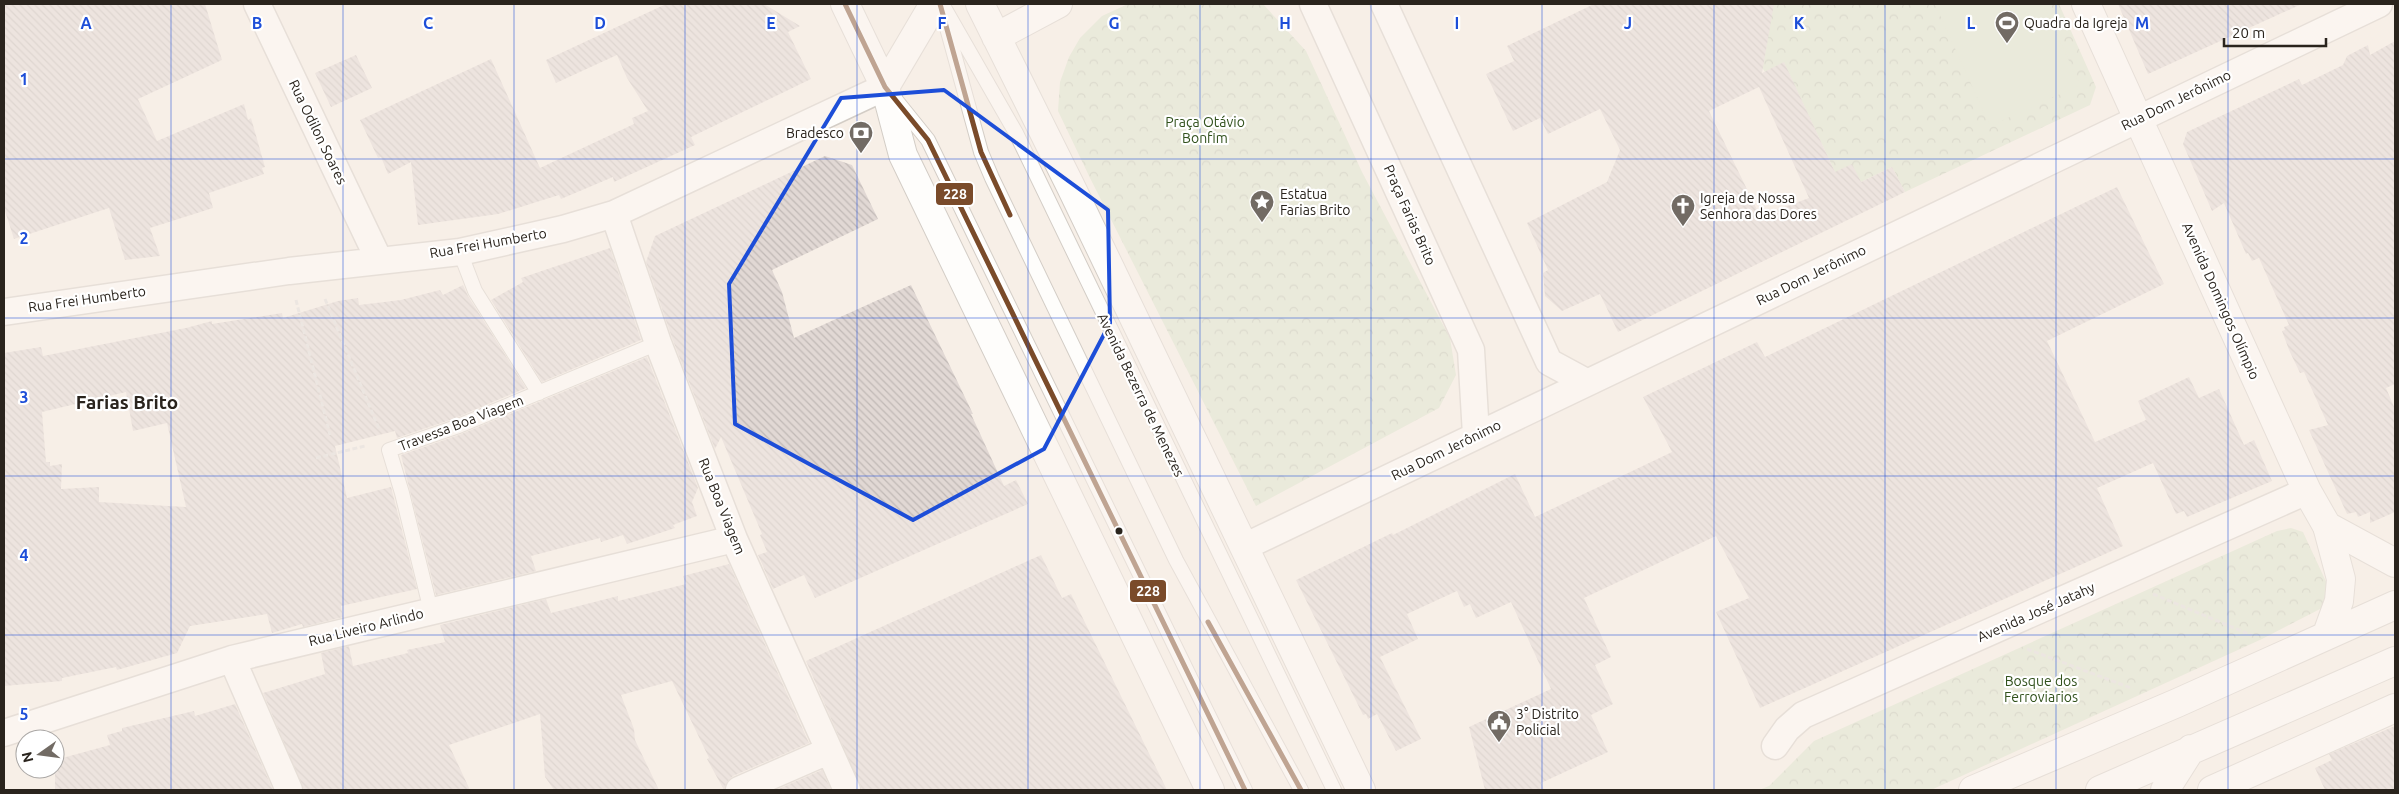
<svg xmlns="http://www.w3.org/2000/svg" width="2399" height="794" viewBox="0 0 2399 794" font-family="Ubuntu,sans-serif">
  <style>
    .forest { fill: url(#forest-crowns) }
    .pitch { fill: #dae4cc }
    .building { fill: url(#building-back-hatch); fill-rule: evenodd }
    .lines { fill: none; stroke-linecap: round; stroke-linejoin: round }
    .lane-casing { stroke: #d3cdc6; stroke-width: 16 }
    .street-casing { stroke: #d3cdc6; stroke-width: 29 }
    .secondary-casing { stroke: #d3cdc6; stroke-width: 30 }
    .primary-casing { stroke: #d3cdc6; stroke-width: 30 }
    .path { stroke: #dedbd9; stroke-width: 3; stroke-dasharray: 5 2.5; stroke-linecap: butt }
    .lane { stroke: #fefdfb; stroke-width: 14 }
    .street { stroke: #fefdfb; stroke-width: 26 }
    .secondary { stroke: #fefdfb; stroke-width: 28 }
    .primary { stroke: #fefdfb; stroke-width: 28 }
    .bus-1-casing { stroke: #fff; stroke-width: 9 }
    .bus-1 { stroke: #7a4b2a; stroke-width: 5 }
    .marked { fill: none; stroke: #1d4ed8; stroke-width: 4; stroke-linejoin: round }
    .grid { fill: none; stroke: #1d4ed8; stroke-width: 1; stroke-opacity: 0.55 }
    .bus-dot { fill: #2a241d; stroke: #fff; stroke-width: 2 }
    .labels { text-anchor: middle; stroke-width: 4.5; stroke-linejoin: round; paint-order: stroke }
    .poi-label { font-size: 14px; fill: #2a241d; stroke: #fff; text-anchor: start }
    .street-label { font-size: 14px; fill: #2a241d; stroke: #fff }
    .park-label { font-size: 14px; fill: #31511c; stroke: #fff }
    .district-label { font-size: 19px; font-weight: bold; fill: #2a241d; stroke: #fff }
    .grid-label { font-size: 16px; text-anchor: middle; font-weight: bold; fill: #1d4ed8; stroke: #fff; stroke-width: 4.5; stroke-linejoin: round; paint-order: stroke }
    .line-badge { stroke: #fff; stroke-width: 2 }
    .badge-label { font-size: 14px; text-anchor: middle; font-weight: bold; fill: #fff }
  </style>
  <defs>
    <pattern id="forest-crowns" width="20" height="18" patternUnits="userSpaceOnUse" patternTransform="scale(1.25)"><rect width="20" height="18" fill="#dae4cc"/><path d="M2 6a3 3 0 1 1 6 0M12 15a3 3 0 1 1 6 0" fill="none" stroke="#bbc3af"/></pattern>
    <pattern id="building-back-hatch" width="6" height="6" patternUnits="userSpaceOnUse" patternTransform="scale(1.25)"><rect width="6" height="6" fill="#e1d8d4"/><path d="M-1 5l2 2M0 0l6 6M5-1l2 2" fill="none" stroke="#c1b9b6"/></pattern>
  </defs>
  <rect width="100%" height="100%" fill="#f7efe7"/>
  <path class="forest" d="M1128 4H1263L1306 51 1362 172 1450 338 1456 375 1439 408 1256 506 1090 178 1058 111 1060 82 1069 57 1080 38 1102 16Z
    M1773 4H2059L2096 87 2090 105 1905 192 1892 167 1861 182 1835 172 1784 63 1765 72 1761 66Z
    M2291 528 2303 532 2329 588 2324 607 2262 639 1931 790H1759L1769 786 1814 741 2277 531Z"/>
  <path class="pitch" d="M1935 4H2043L2080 85 1990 126Z"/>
  <path class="building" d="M4 4H205L222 60 138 99 157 141 244 104 248 120 251 118 265 167 262 168 264 174 209 193 213 208 150 228 160 256 125 260 109 208 14 239 4 208Z
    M666 4H764L800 26 788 32 811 79 691 137 695 145 614 182 613 177 561 199 559 195 498 214 418 225 411 162 388 174 381 157 378 158 360 120 491 59 540 168 634 124 632 118 648 111 627 78 617 55 556 83 546 60Z
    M1594 4H1774L1762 73 1784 62 1835 172 1852 164 1861 182 1892 167 1905 192 1618 332 1600 294 1562 311 1545 296 1543 273 1548 270 1527 223 1607 182 1620 150 1600 109 1548 134 1540 118 1513 131 1486 74 1514 61 1507 46ZM1759 87 1809 198 1760 216 1709 111Z
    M2118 4H2302L2148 74Z
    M2395 41V384L2386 388 2395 409V512L2370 523V512L2358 517 2356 512 2347 514 2309 430 2328 425 2304 372 2300 373 2289 350 2282 331 2285 330 2284 327 2289 325 2259 258 2252 261 2248 253 2246 254 2224 203 2212 211 2183 144 2187 132 2299 79 2302 85 2343 65 2347 56 2368 45 2370 55Z
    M356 55 372 88 331 107 315 73Z
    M825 156 852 165 878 219 772 270 782 292 794 338 911 285 973 414H971L1004 486 1016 480 1028 504 815 598 804 575 773 589 758 555 767 552 760 535 762 534 721 437 715 449 672 338 646 262 655 236Z
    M2117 187 2164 284 2047 341 2095 442 2146 420 2138 401 2189 377 2199 398 2219 389 2244 445 2254 440 2272 481 2187 517 2184 511 2176 514 2153 463 2097 488 2123 546 1760 708 1716 612 1749 598 1716 536 1584 598 1611 657 1595 665 1613 704 1591 715 1608 752 1541 783 1544 790H1485L1469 727 1551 689 1511 602 1476 618 1470 604 1464 607 1457 591 1407 614 1418 639 1380 657 1421 739 1396 751 1377 714 1368 719 1366 714 1363 715 1296 580 1392 533 1393 535 1515 474 1535 517 1628 473 1672 452 1643 397 1757 342 1765 357Z
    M610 248 641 340 542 382 491 300 523 282 521 278Z
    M463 285 468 296 526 388 453 419 397 438 395 431 335 446 347 498 391 487 417 589 341 606 343 617 303 627 302 624 272 633 267 614 190 626 177 653 117 670 116 667 62 678V681L4 686V353L41 347 43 356 186 328 212 321V324L282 313 283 318 338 301 358 298 359 305 401 300 440 290 443 295ZM126 392 133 431 167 423 186 507 99 502V487L61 489 62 464 50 466V462H46L42 412Z
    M647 357 698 488 692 502 697 516 673 525 675 528 627 544 623 535 601 542 600 538 531 556 536 571 436 595 401 455 459 435Z
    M1041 555 1062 598 1071 594 1167 790H862L806 661Z
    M729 564 809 743 733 776 727 782 724 790 707 759 709 758 672 681 621 695 634 729 635 740 659 790H554L545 777 540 714 449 745 470 790H304L263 693 325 674 321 653 349 646 353 666 408 653 407 650 445 642 440 625 546 599 551 613 618 596V601L686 584 683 576Z
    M235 704 273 790H55V760L110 745 107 735 122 731V728L194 711 195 716Z
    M2395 726V790H2325L2315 768 2332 760 2329 754Z
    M822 770 831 790H776Z"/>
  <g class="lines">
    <defs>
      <path id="lane" d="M942 4 1016 133 1334 790
        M944 17 981 152 992 178 1176 560 1301 790
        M895 99 928 140 1245 790
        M460 252 475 291 539 393
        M431 611 402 493 389 450 456 427 658 343"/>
      <path id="street" d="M257 4 379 260
        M1313 4 1471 350 1476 435
        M1384 4 1549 362 1586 382
        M614 214 658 343 734 539 847 790
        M4 312 289 271 460 252 563 229 614 214 885 87
        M1244 547 2379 4
        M232 659 289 790
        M4 733 232 659 734 539
        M1775 746 1787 729 1803 715 2307 491
        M739 790 828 751"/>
      <path id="secondary" d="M2086 4 2307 491 2327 526 2395 563
        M2212 790 2395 708"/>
      <path id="primary" d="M845 4 885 87 903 155 1210 790
        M980 4 1071 187 1361 790
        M996 37 1058 4
        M885 87 934 4
        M2327 634 2339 601 2341 579 2327 526
        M1973 790 2177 703 2395 605
        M2100 790 2395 661
        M2165 790 2191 749"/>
    </defs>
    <use href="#lane" class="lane-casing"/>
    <use href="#street" class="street-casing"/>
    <use href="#secondary" class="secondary-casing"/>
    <use href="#primary" class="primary-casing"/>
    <path class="path" d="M325 299 379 429
      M296 300 330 435
      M316 458 365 446
      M2153 594 2251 635
      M2027 649 2131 688"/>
    <use href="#lane" class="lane"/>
    <use href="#street" class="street"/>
    <use href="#secondary" class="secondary"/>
    <use href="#primary" class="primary"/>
    <defs>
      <path id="bus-1" d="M845 4 885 87 928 140 1245 790
        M940 4 981 152 1010 215
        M1208 622 1301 790"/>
    </defs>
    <use href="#bus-1" class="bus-1-casing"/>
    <use href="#bus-1" class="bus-1"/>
  </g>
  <path d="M0 0H2399V794H0ZM944 90 1108 210 1110 323 1044 449 913 520 735 424 729 284 841 98Z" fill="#f7efe7" fill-opacity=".55" fill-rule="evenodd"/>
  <path class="marked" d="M944 90 1108 210 1110 323 1044 449 913 520 735 424 729 284 841 98Z"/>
  <path class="grid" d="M171 4V790M343 4V790M514 4V790M685 4V790M857 4V790M1028 4V790M1200 4V790M1371 4V790M1542 4V790M1714 4V790M1885 4V790M2056 4V790M2228 4V790M4 159H2395M4 318H2395M4 476H2395M4 635H2395"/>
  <defs>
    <symbol id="stadium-pin" viewBox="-11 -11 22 30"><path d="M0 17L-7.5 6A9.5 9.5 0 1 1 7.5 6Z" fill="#726b64" stroke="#fff"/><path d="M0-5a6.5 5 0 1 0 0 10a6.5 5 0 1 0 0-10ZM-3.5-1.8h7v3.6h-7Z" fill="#fff"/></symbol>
    <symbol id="bank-pin" viewBox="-11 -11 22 30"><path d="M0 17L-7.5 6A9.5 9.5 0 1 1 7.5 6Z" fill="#726b64" stroke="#fff"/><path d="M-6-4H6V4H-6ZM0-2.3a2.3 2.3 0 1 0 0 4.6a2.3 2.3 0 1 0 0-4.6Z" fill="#fff"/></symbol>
    <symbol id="sight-pin" viewBox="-11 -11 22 30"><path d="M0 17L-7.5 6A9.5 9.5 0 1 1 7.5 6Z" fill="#726b64" stroke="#fff"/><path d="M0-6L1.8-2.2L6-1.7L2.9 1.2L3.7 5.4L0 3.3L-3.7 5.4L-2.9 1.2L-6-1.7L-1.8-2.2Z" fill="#fff"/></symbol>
    <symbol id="church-pin" viewBox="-11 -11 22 30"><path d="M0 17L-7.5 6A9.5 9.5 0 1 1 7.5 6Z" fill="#726b64" stroke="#fff"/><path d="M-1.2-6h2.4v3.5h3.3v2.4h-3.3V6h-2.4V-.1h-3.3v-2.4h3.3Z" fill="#fff"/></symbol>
    <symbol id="civic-pin" viewBox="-11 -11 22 30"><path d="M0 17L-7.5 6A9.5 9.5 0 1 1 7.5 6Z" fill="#726b64" stroke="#fff"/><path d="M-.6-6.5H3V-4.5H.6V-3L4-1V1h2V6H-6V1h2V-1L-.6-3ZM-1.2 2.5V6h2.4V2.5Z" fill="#fff"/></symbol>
  </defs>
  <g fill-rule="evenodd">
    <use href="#stadium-pin" x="1993" y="9" width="28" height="38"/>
    <use href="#bank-pin" x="847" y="119" width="28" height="38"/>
    <use href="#sight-pin" x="1248" y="188" width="28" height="38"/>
    <use href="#church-pin" x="1669" y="192" width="28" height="38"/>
    <use href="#civic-pin" x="1485" y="708" width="28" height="38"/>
  </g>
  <circle class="bus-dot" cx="1119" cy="531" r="4.5"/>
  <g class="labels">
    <g class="poi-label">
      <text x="2024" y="28">Quadra da Igreja</text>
      <text x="844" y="138" text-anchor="end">Bradesco</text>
      <text x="1280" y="199">Estatua<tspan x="1280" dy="16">Farias Brito</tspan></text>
      <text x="1700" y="203">Igreja de Nossa<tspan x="1700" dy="16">Senhora das Dores</tspan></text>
      <text x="1516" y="719">3° Distrito<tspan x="1516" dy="16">Policial</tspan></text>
    </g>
    <g class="street-label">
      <text transform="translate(2176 100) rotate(-26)" y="5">Rua Dom Jerônimo</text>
      <text transform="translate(318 132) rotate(64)" y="5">Rua Odilon Soares</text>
      <text transform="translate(1410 215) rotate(66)" y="5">Praça Farias Brito</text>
      <text transform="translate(488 243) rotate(-10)" y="5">Rua Frei Humberto</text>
      <text transform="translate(1811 275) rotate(-26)" y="5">Rua Dom Jerônimo</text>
      <text transform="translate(87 299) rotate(-8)" y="5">Rua Frei Humberto</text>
      <text transform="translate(2221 301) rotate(66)" y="5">Avenida Domingos Olímpio</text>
      <text transform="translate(1141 395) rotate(64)" y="5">Avenida Bezerra de Menezes</text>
      <text transform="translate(461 423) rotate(-21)" y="5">Travessa Boa Viagem</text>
      <text transform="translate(1446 450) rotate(-26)" y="5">Rua Dom Jerônimo</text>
      <text transform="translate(722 506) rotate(68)" y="5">Rua Boa Viagem</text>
      <text transform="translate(2036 612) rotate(-24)" y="5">Avenida José Jatahy</text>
      <text transform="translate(366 627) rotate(-14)" y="5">Rua Liveiro Arlindo</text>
    </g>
    <g class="park-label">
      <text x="1205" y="127">Praça Otávio<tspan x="1205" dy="16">Bonfim</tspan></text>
      <text x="2041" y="686">Bosque dos<tspan x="2041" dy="16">Ferroviarios</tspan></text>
    </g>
    <g class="district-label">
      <text x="127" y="409">Farias Brito</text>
    </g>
  </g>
  <g class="grid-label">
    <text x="86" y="29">A</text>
    <text x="257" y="29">B</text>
    <text x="428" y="29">C</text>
    <text x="600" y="29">D</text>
    <text x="771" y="29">E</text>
    <text x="942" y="29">F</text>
    <text x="1114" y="29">G</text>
    <text x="1285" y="29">H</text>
    <text x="1457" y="29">I</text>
    <text x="1628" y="29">J</text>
    <text x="1799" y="29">K</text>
    <text x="1971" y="29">L</text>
    <text x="2142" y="29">M</text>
    <text x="24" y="85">1</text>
    <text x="24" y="244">2</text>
    <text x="24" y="403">3</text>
    <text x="24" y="561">4</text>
    <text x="24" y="720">5</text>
  </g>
  <g class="line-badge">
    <rect x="935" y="182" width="39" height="24" rx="5" fill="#7a4b2a"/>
    <rect x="1129" y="579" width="38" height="24" rx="5" fill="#7a4b2a"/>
  </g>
  <g class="badge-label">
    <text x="955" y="199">228</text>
    <text x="1148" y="596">228</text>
  </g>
  <rect width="2399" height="794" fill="none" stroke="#2a241d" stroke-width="10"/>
  <g transform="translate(40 754) rotate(256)"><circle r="24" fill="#ffffff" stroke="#aaa7a5"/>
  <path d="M0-4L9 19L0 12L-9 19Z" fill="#726b64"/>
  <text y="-8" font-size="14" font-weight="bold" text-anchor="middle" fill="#2a241d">N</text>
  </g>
  <path d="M2224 38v8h102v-8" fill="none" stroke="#2a241d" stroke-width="2.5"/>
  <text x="2232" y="38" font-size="15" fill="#2a241d" stroke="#ffffff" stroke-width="4" paint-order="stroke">20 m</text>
</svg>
